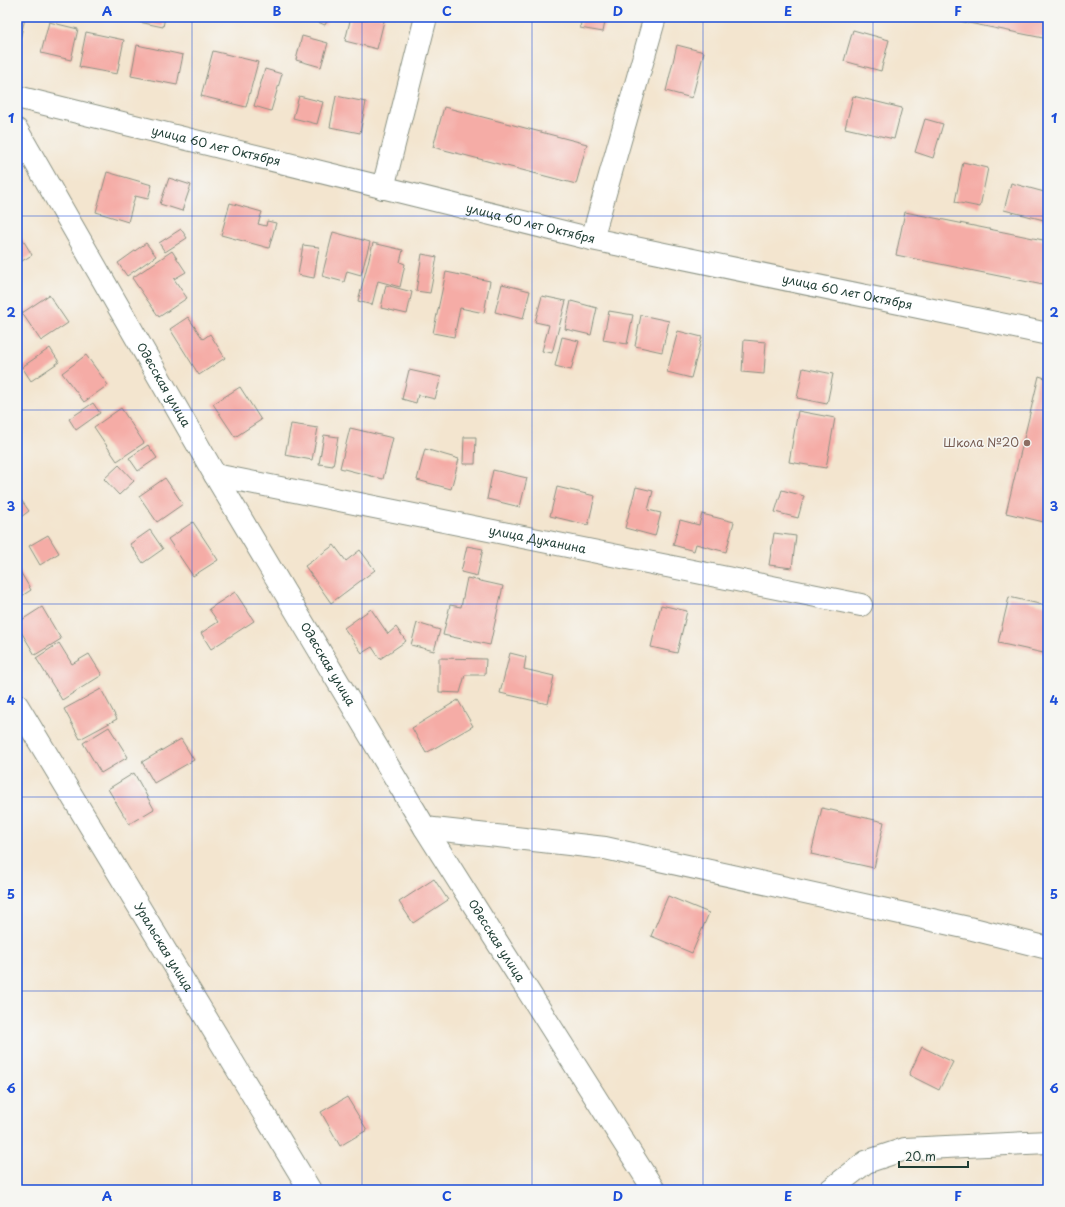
<svg xmlns="http://www.w3.org/2000/svg" width="1065" height="1207" viewBox="0 0 1065 1207" font-family="'Playpen Sans',sans-serif">
  <style>
    .building { fill: #f5aca6 }
    .lines { fill: none; stroke-linecap: round; stroke-linejoin: round }
    .minor-casing { stroke: #899182; stroke-width: 24 }
    .minor { stroke: #fff; stroke-width: 22 }
    .grid { fill: none; stroke: #1d4ed8; stroke-width: 1; stroke-opacity: 0.55 }
    .education-dot { fill: #8d6e63; stroke: #f6f6f2; stroke-width: 1.5 }
    .labels { text-anchor: middle; stroke-width: 3; stroke-linejoin: round; paint-order: stroke }
    .street-label { font-size: 12px; fill: #1f3d34; stroke: #f6f6f2 }
    .education-label { font-size: 12px; fill: #785e54; stroke: #f6f6f2; text-anchor: end }
    .neatline { fill: none; stroke: #1d4ed8; stroke-width: 1.5 }
    .grid-label { font-size: 13px; text-anchor: middle; font-weight: bold; fill: #1d4ed8 }
  </style>
  <rect width="100%" height="100%" fill="#f6f6f2"/>
  <filter id="ink" filterUnits="userSpaceOnUse"><feTurbulence type="fractalNoise" baseFrequency=".025" numOctaves="2"/><feDisplacementMap in="SourceGraphic" scale="8" xChannelSelector="R" yChannelSelector="G"/><feConvolveMatrix kernelMatrix="1 2 1 2 8 2 1 2 1" color-interpolation-filters="sRGB"/></filter>
  <filter id="wash" filterUnits="userSpaceOnUse"><feTurbulence type="fractalNoise" baseFrequency=".012" numOctaves="4" result="noise"/><feDisplacementMap in="SourceGraphic" scale="16" xChannelSelector="R" yChannelSelector="G"/><feGaussianBlur stdDeviation="0.9" result="paint"/><feColorMatrix in="noise" values="0 0 0 0 0 0 0 0 0 0 0 0 0 0 0 0 0 1.4 0 .05"/><feComposite in="paint" operator="in"/></filter>
  <g filter="url(#wash)">
    <rect width="100%" height="100%" fill="#f3e5cf"/>
    <g id="blocks">
      <path class="building" d="M17 17 25 18 18 48H17Z
        M140 17H165L163 27 139 22Z
        M306 17H329L325 25Z
        M351 17H385L377 49 345 41Z
        M582 17H606L603 32 580 28Z
        M950 17H1048V39L949 19Z
        M49 22 78 29 71 60 41 53Z
        M853 30 889 40 881 71 844 61Z
        M86 32 124 40 117 74 79 67Z
        M302 36 328 43 321 67 296 60Z
        M137 45 183 55 177 85 131 76Z
        M677 45 704 52 692 98 666 91Z
        M213 51 258 62 246 107 201 96Z
        M265 69 282 74 271 111 254 106Z
        M299 96 323 102 317 124 293 118Z
        M336 96 366 102 360 133 330 127Z
        M853 96 902 108 894 139 845 128Z
        M444 107 587 144 576 184 433 147Z
        M925 119 943 124 933 158 915 152Z
        M963 162 988 168 980 207 955 202Z
        M107 172 152 185 148 199 135 196 128 222 96 212Z
        M169 178 191 185 182 211 160 204Z
        M1011 183 1048 193V221L1004 210Z
        M230 203 262 212 258 224 266 226 267 221 276 223 269 248 221 235Z
        M905 212 1048 241V286L896 255Z
        M181 229 187 238 165 252 159 243Z
        M17 230 32 255 17 264Z
        M333 232 370 242 361 275 347 271 344 282 322 276Z
        M146 243 156 256 127 276 118 263Z
        M373 243 403 250 400 262 405 264 400 287 378 281 372 305 358 301Z
        M303 245 319 247 314 278 298 275Z
        M172 251 186 272 174 279 187 298 159 317 132 278Z
        M422 254 437 257 430 293 416 291Z
        M446 272 490 281 484 313 460 308 454 337 433 333Z
        M502 284 530 291 523 319 495 312Z
        M386 285 412 292 407 314 381 308Z
        M49 295 68 323 41 341 22 313Z
        M542 296 566 301 552 353 542 351 549 325 535 322Z
        M571 301 597 308 591 335 565 329Z
        M609 311 633 315 627 344 603 340Z
        M641 315 669 321 662 352 635 346Z
        M188 317 203 339 210 334 225 358 199 375 170 329Z
        M678 331 702 337 691 378 667 372Z
        M562 337 579 341 571 370 555 366Z
        M744 340 766 342 764 374 742 372Z
        M50 348 59 362 31 381 22 367Z
        M86 355 108 385 84 402 62 373Z
        M803 368 833 374 827 404 797 398Z
        M409 370 441 377 435 399 418 395 416 403 402 399Z
        M1039 376 1048 379V470L1046 478 1048 479V523L1006 513Z
        M240 387 261 420 235 437 213 404Z
        M93 403 100 413 76 430 69 419Z
        M121 408 144 443 117 461 94 427Z
        M798 411 835 418 826 468 789 462Z
        M291 424 318 428 312 460 285 455Z
        M350 428 393 438 383 479 340 468Z
        M324 435 338 437 333 466 319 464Z
        M464 437H476L475 464H463Z
        M148 445 157 458 138 471 129 458Z
        M425 449 459 459 451 489 417 480Z
        M119 465 134 481 119 495 104 479Z
        M493 470 527 478 520 507 487 499Z
        M165 478 183 504 157 522 139 496Z
        M557 487 595 496 588 525 550 516Z
        M636 487 653 491 648 510 661 513 655 536 625 528Z
        M782 490 804 496 798 518 775 512Z
        M17 494 29 511 17 520Z
        M702 514 734 522 726 552 696 544 694 551 673 545 680 520 699 525Z
        M193 522 218 560 193 576 168 539Z
        M150 530 163 549 143 563 130 544Z
        M774 533 796 536 792 568 769 565Z
        M48 535 59 553 40 565 29 546Z
        M334 545 346 561 360 550 375 570 331 603 305 566Z
        M467 546 483 549 477 576 461 572Z
        M18 568 31 590 17 599V569Z
        M467 578 503 586 490 645 443 635 450 605 461 607Z
        M235 592 254 621 211 649 201 633 218 622 209 609Z
        M1009 597 1048 606V654L998 643Z
        M661 605 687 611 677 653 651 647Z
        M42 607 61 639 35 655 17 625V623Z
        M371 609 388 634 396 627 406 641 380 659 372 647 362 653 344 628Z
        M417 623 440 630 434 651 411 645Z
        M59 643 72 664 89 654 102 675 62 700 36 658Z
        M510 653 526 657 524 669 554 676 548 704 500 693Z
        M439 658 486 659 485 675H465L460 693 439 692Z
        M101 689 117 719 80 739 64 709Z
        M458 700 473 726 426 753 412 728Z
        M109 727 128 757 101 773 83 743Z
        M181 739 194 760 154 783 142 762Z
        M134 773 154 809 129 824 108 789Z
        M822 808 884 822 874 868 811 854Z
        M434 879 448 900 413 923 399 902Z
        M668 896 709 913 692 953 651 936Z
        M922 1047 953 1062 939 1090 909 1075Z
        M347 1097 367 1130 340 1146 321 1112Z"/>
    </g>
  </g>
  <g filter="url(#ink)">
    <use href="#blocks" fill-opacity="0" stroke="#899182" stroke-width="1"/>
    <g class="lines">
      <defs>
        <g id="minor">
          <path id="s1" d="M17 97 592 239 1048 334"/>
          <path id="s2" d="M17 130 215 475 425 828 654 1190"/>
          <path d="M383 188 426 17"/>
          <path d="M592 239 655 17"/>
          <path id="s3" d="M215 475 861 605"/>
          <path id="s4" d="M17 705 310 1190"/>
          <path d="M425 828 605 848 973 929 1048 948"/>
          <path d="M830 1190 866 1162 905 1149 1048 1142"/>
        </g>
      </defs>
      <use href="#minor" class="minor-casing"/>
      <use href="#minor" class="minor"/>
    </g>
  </g>
  <path class="grid" d="M192 17V1190M362 17V1190M532 17V1190M703 17V1190M873 17V1190M17 216H1048M17 410H1048M17 604H1048M17 797H1048M17 991H1048"/>
  <circle class="education-dot" cx="1027" cy="443" r="4"/>
  <g class="labels">
    <g class="street-label">
      <text dy="4" stroke="none"><textPath href="#s1" startOffset="205">улица 60 лет Октября</textPath></text>
      <text dy="4" stroke="none"><textPath href="#s1" startOffset="529">улица 60 лет Октября</textPath></text>
      <text dy="4" stroke="none"><textPath href="#s1" startOffset="853">улица 60 лет Октября</textPath></text>
      <text dy="4" stroke="none"><textPath href="#s2" startOffset="294">Одесская улица</textPath></text>
      <text dy="4" stroke="none"><textPath href="#s3" startOffset="329">улица Духанина</textPath></text>
      <text dy="4" stroke="none"><textPath href="#s2" startOffset="618">Одесская улица</textPath></text>
      <text dy="4" stroke="none"><textPath href="#s2" startOffset="942">Одесская улица</textPath></text>
      <text dy="4" stroke="none"><textPath href="#s4" startOffset="283">Уральская улица</textPath></text>
    </g>
    <g class="education-label">
      <text x="1019" y="447">Школа №20</text>
    </g>
  </g>
  <rect width="1065" height="1207" fill="none" stroke="#f6f6f2" stroke-width="44"/>
  <path d="M899 1161v6h69v-6" fill="none" stroke="#1f3d34" stroke-width="2"/>
  <text x="905" y="1161" font-size="12" fill="#1f3d34" stroke="#f6f6f2" stroke-width="3" paint-order="stroke">20 m</text>
  <rect x="22" y="22" width="1021" height="1163" class="neatline"/>
  <g class="grid-label">
    <text x="107" y="16">A</text>
    <text x="277" y="16">B</text>
    <text x="447" y="16">C</text>
    <text x="618" y="16">D</text>
    <text x="788" y="16">E</text>
    <text x="958" y="16">F</text>
    <text x="11" y="123">1</text>
    <text x="1054" y="123">1</text>
    <text x="11" y="317">2</text>
    <text x="1054" y="317">2</text>
    <text x="11" y="511">3</text>
    <text x="1054" y="511">3</text>
    <text x="11" y="705">4</text>
    <text x="1054" y="705">4</text>
    <text x="11" y="899">5</text>
    <text x="1054" y="899">5</text>
    <text x="11" y="1093">6</text>
    <text x="1054" y="1093">6</text>
    <text x="107" y="1201">A</text>
    <text x="277" y="1201">B</text>
    <text x="447" y="1201">C</text>
    <text x="618" y="1201">D</text>
    <text x="788" y="1201">E</text>
    <text x="958" y="1201">F</text>
  </g>
</svg>
